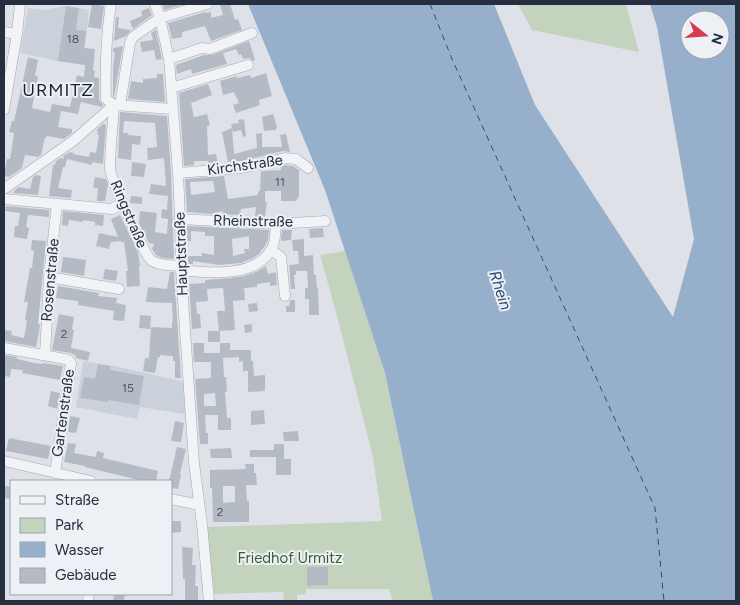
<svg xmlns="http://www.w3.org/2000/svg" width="740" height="605" viewBox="0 0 740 605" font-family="Figtree,sans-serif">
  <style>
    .built { fill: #cbd1da }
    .green { fill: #c3d3be }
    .water { fill: #96afcb; fill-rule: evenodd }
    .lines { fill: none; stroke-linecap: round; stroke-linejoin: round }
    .ferry { stroke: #2e4d76; stroke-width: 1; stroke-dasharray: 6 5; stroke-linecap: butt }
    .building { fill: #b5bbc5; fill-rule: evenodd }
    .minor-casing { stroke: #a3a9b2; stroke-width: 11 }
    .minor { stroke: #f1f3f6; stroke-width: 10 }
    .labels { text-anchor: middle; stroke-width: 4; stroke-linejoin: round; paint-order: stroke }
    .number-label { font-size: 12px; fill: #4a5261 }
    .street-label { font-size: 15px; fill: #262f40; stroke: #edf1f6 }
    .park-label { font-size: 15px; fill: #3a5c32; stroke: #edf1f6 }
    .water-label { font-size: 16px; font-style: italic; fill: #2e4d76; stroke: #edf1f6 }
    .quarter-label { font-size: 18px; letter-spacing: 1px; fill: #182031; stroke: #edf1f6 }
  </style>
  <rect width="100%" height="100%" fill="#dee2e8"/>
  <path class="built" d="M66 6 89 10 83 65 58 61 20 53 28 8 45 10Z
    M83 361 119 367 185 382V414L140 407 137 419 76 407Z"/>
  <path class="green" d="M518 4H626L639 52 532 30Z
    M345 251 385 373 433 601H393L389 589H306L305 594 297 595V601H284L283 592 214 594 207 527 382 521 373 457 336 312 320 255Z"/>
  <path class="water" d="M248 4H494L535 105 673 317 694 239 657 27 650 4H736V601H433L385 373 325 190ZM690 20H720V50H690Z"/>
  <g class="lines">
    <path class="ferry" d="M430 4 452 59 655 508 664 601"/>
  </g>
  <path class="building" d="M92 4 104 6 101 29 88 27Z
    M166 4H184L164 10 163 5Z
    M220 4H230L235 20 238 19 242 30 211 41 205 26 182 32V37L172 39 168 23 205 12V13L211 12V18L223 15Z
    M66 6 79 8 76 30 86 31 84 48 95 49 93 70 95 71 94 77 99 78V100L103 105 102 107 81 102 78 114 61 111 58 127 72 129V133L64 139 47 136 46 138 45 137 41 155 38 157 25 155 22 168 9 177 4 176 7 159H10L14 133 9 132 12 121H14L28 57 38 60 35 76H38L32 108 50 112 52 104 70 107 77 75 84 77 85 65 58 61Z
    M149 8 152 15 133 29 130 21 142 16 141 11Z
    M116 17H119L118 28 131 30 126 36 114 41Z
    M156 30 162 59 156 60 154 50 142 52 140 42 153 40 151 33Z
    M249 41 255 60 253 61 249 58 243 59 241 54 239 55 236 49 223 53 227 64 192 74 191 69 177 74 176 65 204 55H212Z
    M123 46 114 97 113 96V68L115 53 113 52V48Z
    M266 73 272 96 259 100 260 105 236 113 233 105 239 103 234 92 223 95 220 81 236 76 237 78 250 75 251 78Z
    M157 74H163L165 102 128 99 131 81 143 83V79L157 78Z
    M208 84 212 95 191 103 194 117 207 114 210 125 207 126 208 155 216 154 218 163 208 164V161H194V165L184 166 179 93Z
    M120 112 167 116 171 173 174 259 162 258 156 255 152 249 154 244 149 243 139 223 140 211 157 213 155 232 167 234 168 219 161 218 162 209 167 210 168 196 149 194 151 184 166 186 164 158 148 160 147 148 157 147 155 123 124 121 123 133H128V135L141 136 140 145 132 144 131 160 118 158Z
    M273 114 277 127 276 130 264 131 262 117Z
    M244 119 246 136 243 137 241 130 233 132 231 124 239 123 238 120Z
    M103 124 106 125 103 164 92 162V165L67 159 65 167H63L58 188 72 190 71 198 49 196 53 165H55L56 161 61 158 64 159 63 156 70 152 74 153 73 154 89 157 90 152 96 153 99 135 97 134 98 131 96 130Z
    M232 128 234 154 257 148 256 134 262 133V147H282L280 135 286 134 290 152 283 151 241 161 228 162 222 132Z
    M132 162 146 164 144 177 131 176Z
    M285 165 293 166 299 170V196L297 200 295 201H281V191H265V202H267L265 217 255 216 256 207 241 209 240 215 222 214 223 211 212 214 187 212 185 179 224 176 228 199 258 195V192L260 190 261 171 281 170V166ZM213 181 215 192 191 195 190 182Z
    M36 175 41 176 38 195 13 193 14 191 19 187 30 189 33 177Z
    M95 177 106 179 108 184 105 201H97L98 188H93Z
    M131 196 142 197V204L130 203Z
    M6 206 49 210V217L28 215 26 227 29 228 27 239 14 237 15 226H18L20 213 5 211Z
    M63 211 104 215 103 226 95 225V222L83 220V222L69 220 68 226 62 225Z
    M120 215 138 252 140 266H139L140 286 127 287 126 271H128L124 242H121L120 241 111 242 109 249 96 246 99 233 118 237 111 219Z
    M187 226 269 230 268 240 265 246 259 254 251 259 241 263 219 265 193 261V264H188V253V256H202V253L214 255V236H205V232L191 231V241H187ZM249 236V249H244L245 253 233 256 232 239Z
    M322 228 323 229 324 237 310 238 309 229Z
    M282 230H292L291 240 281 241Z
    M304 239V256L313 255 314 275H316L317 288H318L319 315H309V299H305V288H308L307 271H296V275H294L295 289H291L289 265 299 264 298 251H293L292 240Z
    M32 240 46 241 38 324 40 325 39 332 36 347 4 341V330L12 331 11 335 24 338 27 321 25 320 28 302H24L30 268H32L34 251 31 250Z
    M63 257 86 260 84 276 61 272Z
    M266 266 268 274 276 272 277 285 270 286V282L257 284V287L244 288 245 300 233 301 235 330 220 331V342H208V331H219L217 311H225L223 288 207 289 208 301 196 302 197 314H200L201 328 192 329 189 284 205 283V280L230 278 244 276 256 272Z
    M105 269 118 271 116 281 103 279Z
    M170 272H174L181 378H175V361H173V356L160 355V357H158L155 373 143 371 145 358H149L151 327 172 328V322H173L172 303 146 302 148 287 167 289Z
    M58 286 99 293 98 296 117 298 116 303 126 305 124 321 113 320 114 311 78 305V301L56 298Z
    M290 300H295V312H286V306H289Z
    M257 303 258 311 249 312 248 304Z
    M59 314 74 317 72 329 74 330 71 348 90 352 88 361 76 358V356L71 353 52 350Z
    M140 315 151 316 150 329 139 328Z
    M252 324V332L245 333 244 325Z
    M193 343H204V353H220V343H230V350H251V361H253L254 376 265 375V391L248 392V371H243V361L239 362V357L223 358 224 377H226L227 392H225L227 418H231V430H218V415H205L206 433H208V444H200L195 379 211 378V362H194ZM215 393 216 406H204V394Z
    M4 355 17 357V359L34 363 43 364V363L63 366 60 380 22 373 23 370 11 369 10 377 4 376Z
    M98 364 110 366V370L144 376 139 405 108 400V402L80 398 84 377 95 379Z
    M51 391 60 393 57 409 48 406Z
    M264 410 265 424 251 425V411Z
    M70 416 80 418 76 433 68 432Z
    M175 421 184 423 181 442 171 441Z
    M298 431 299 441H284L283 432Z
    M9 438 51 446 48 459 6 451Z
    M68 443 76 444 74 453 96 457 97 451 104 453 103 458 158 471 156 481H143L85 467V466L64 462Z
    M274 444H284V459H291V475H276V457H250V450H274Z
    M177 447 186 449 180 474 181 475 178 489 171 488V481H169Z
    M231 448 232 458H211L210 449Z
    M245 464H254V473H256L257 485H246L247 501H249V522H213L212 488H210V470L246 469ZM223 486H235V502L223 503Z
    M5 486 11 487V499L4 498Z
    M171 521H181V532L171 533Z
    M182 547 193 548 192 565H196L195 586H198V600L185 601V579H183Z
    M307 567H328V585L307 586Z
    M114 594H125L124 601H113Z"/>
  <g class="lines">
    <defs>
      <path id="minor" d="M111 4C106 36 105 67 106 99L114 105
        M155 4 160 18 169 59 178 173 180 219 181 270 194 463 202 524 209 601
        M4 32 17 34
        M169 59 202 48 210 49 252 33
        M171 88 248 65
        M114 105C113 126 110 147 110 168 110 177 144 254 151 260 158 266 171 265 180 266
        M120 105 130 43 133 37 160 18 207 4
        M4 110 17 34 20 4
        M178 173 242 168 285 158 296 159 308 168
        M4 189 73 141 114 105 172 109
        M4 199 112 209 123 203
        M180 219 276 224 325 221
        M271 250 281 257 285 296
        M181 270C207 273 255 278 271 250 276 243 275 232 276 224
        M49 277 119 289
        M4 348 65 359 69 360 71 364 55 473
        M45 355 49 277 57 204
        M4 461 91 481
        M171 499 199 505
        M88 601 89 594"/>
    </defs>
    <use href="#minor" class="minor-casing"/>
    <use href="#minor" class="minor"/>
  </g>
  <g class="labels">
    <g class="number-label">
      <text x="73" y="43">18</text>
      <text x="280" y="186">11</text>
      <text x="64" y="338">2</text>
      <text x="128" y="392">15</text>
      <text x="220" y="516">2</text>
    </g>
    <g class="street-label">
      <text transform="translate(245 165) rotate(-8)" y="5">Kirchstraße</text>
      <text transform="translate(129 214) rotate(67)" y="5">Ringstraße</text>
      <text transform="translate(253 221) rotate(1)" y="5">Rheinstraße</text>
      <text transform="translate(181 254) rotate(-92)" y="5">Hauptstraße</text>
      <text transform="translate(50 280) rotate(-85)" y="5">Rosenstraße</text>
      <text transform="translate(63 413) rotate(-82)" y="5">Gartenstraße</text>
    </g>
    <g class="park-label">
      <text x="290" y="563">Friedhof Urmitz</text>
    </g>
    <g class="water-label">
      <text transform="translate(501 290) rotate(72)" y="6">Rhein</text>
    </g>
    <g class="quarter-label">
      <text x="58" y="96">URMITZ</text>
    </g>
  </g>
  <rect width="740" height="605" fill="none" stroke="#262f40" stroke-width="10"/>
  <rect x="10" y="480" width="162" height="115" fill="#edf1f6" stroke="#9da3ad"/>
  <rect x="20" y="496" width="25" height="8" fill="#f1f3f6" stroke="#9da3ad"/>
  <text x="55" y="505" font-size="15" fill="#262f40">Straße</text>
  <rect x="20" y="518" width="25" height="15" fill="#c3d3be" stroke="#9da3ad"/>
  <text x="55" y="530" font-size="15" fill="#262f40">Park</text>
  <rect x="20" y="542" width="25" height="15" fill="#96afcb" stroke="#9da3ad"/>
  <text x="55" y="555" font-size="15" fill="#262f40">Wasser</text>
  <rect x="20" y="568" width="25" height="15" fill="#b5bbc5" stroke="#9da3ad"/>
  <text x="55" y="580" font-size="15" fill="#262f40">Gebäude</text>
  <g transform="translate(705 35) rotate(107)"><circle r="24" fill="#edf1f6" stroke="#9da3ad"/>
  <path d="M0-4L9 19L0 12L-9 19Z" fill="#d63a50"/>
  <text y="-8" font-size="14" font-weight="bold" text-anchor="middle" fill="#262f40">N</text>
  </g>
</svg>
